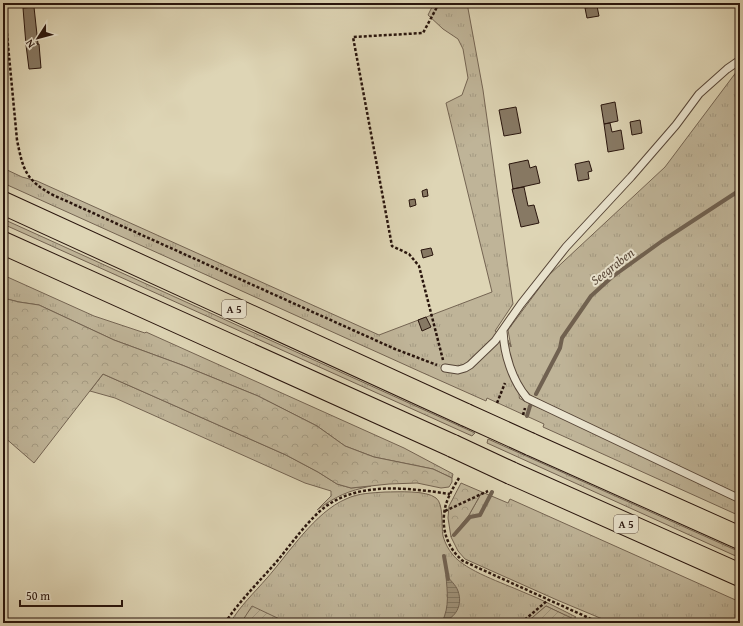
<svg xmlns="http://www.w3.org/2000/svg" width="743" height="626" viewBox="0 0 743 626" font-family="'Gentium Book Plus',serif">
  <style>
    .grass { fill: url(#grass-tufts); stroke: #746452 }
    .forest { fill: url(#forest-crowns); stroke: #746452 }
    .garden { fill: url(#garden-furrows); stroke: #746452 }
    .water { fill: url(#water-rules); stroke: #706150 }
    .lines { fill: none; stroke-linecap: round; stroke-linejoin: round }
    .stream { stroke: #706150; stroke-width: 4 }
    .building { fill: #877964; stroke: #29150d }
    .service-casing { stroke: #564537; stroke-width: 9 }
    .motorway-casing { stroke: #29150d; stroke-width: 24 }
    .path { stroke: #29150d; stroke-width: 2.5; stroke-dasharray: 3 2; stroke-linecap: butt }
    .service { stroke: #eae4cf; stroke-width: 7 }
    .motorway { stroke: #ded5b5; stroke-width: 22 }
    .motorway-bridge-casing { stroke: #29150d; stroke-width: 24; stroke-linecap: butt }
    .motorway-bridge { stroke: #ded5b5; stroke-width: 22 }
    .labels { text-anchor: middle; stroke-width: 4; stroke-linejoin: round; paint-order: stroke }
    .shield { fill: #eae4cf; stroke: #635347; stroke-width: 1 }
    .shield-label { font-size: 11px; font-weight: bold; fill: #29150d }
    .water-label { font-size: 13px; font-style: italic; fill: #594839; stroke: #eae4cf }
  </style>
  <defs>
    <pattern id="grass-tufts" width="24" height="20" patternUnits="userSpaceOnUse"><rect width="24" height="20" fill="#bfb498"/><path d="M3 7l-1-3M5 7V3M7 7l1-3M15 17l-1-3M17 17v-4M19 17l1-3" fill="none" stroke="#a49a82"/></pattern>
    <pattern id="forest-crowns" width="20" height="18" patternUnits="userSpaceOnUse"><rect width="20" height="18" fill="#bfb498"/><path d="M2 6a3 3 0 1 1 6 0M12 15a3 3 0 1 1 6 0" fill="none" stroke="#a49a82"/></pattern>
    <pattern id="garden-furrows" width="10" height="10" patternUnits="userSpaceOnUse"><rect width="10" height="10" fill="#bfb498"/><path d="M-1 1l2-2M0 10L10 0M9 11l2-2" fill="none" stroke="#a49a82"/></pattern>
    <pattern id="water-rules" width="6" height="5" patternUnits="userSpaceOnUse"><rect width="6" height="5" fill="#a0947c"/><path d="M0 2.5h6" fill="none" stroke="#827864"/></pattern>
  </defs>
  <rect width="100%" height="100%" fill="#ded5b5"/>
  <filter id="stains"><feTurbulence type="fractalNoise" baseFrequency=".005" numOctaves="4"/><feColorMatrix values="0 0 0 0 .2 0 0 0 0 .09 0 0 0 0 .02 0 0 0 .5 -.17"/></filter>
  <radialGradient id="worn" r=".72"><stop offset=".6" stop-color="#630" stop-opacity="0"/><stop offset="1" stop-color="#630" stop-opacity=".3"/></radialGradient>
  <path class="grass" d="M434 3H467L483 90 513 304 495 331 508 340 511 347 508 330 549 275 665 167 740 67V496L537 399 530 395 525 389 519 398 530 404 552 413 740 503V516L543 427 544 424 487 398 486 401 421 372 3 183V168L22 177 37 181 379 335 492 292 446 103 462 95 468 78 463 49 458 39 443 29 428 15Z
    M3 219 475 433 472 436 3 224Z
    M3 275 94 316 145 333 146 332 404 448 453 474 452 478 433 469 374 457 345 446 317 426 258 396 182 365 114 340 39 305 19 302 3 298Z
    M103 374 286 455 318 472 337 484 351 488 371 486C348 491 336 496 317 510L331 496V491L305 483 115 398 90 391Z
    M488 439 740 552V558L487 443Z
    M385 492C398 492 426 490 436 498 444 504 441 525 443 536 445 543 448 549 453 555 466 571 503 583 523 592 541 599 558 608 576 617L573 619 546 606 526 623H230C240 606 254 593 267 578 289 553 315 512 346 499 358 493 372 493 385 492Z
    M482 492 508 503 510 499 740 602V623H612L557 600 465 559 458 551 451 537 469 515Z"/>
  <path class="forest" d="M3 298 19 302 39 305 114 340 182 365 258 396 317 426 345 446 374 457 433 469 452 478V482L449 487 441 488 417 483 389 484 351 488 337 484 318 472 286 455 103 374 34 463 3 436Z
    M461 483 482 492 469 515 451 537 448 518 449 506Z"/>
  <path class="garden" d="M252 606 288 623H241Z
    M546 606 582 623H526Z"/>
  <path class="water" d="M446 575C450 580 456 585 458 591 463 605 456 618 442 622 450 606 447 592 446 575Z"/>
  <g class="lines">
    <path class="stream" d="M536 394 560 348 562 338 591 296 612 277 662 241 740 190
      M527 416 530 406
      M454 535 470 517 480 515 492 492
      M444 556 448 579"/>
  </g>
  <path class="building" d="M597 6 599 16 587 18 585 8Z
    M34 7 38 44 26 45 23 8Z
    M38 44H39L41 68 29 69 26 45Z
    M615 102 618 121 604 124 601 105Z
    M516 107 521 133 504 136 499 110Z
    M640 120 642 133 632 135 630 122Z
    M610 123 612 132 621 130 624 149 608 152 604 124Z
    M528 160 530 168 536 166 540 183 513 189 509 164Z
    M589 161 592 171 588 172 589 179 578 181 575 164Z
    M524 187 528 206 534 205 539 223 521 227 512 189Z
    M427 189 428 196 423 197 422 191Z
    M415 199 416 205 410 207 409 200Z
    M431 248 433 255 423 258 421 250Z
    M426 317 431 327 422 331 418 320Z"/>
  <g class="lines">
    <defs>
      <path id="service" d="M503 331C504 354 512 380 527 398L740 499
        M445 368 458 370 465 368 470 365 495 341 521 304 566 247 631 177 676 125 699 94 727 69 740 60"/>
      <path id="motorway" d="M3 203 466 415
        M3 243 453 446
        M530 444 740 538
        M511 473 740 575"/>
    </defs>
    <use href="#service" class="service-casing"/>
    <use href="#motorway" class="motorway-casing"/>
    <path class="path" d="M4 3 17 140C23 169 25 180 53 195L395 349 437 365
      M436 3 437 7 423 33 353 37 392 246 409 254 419 266 443 360
      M497 403 505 383
      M523 415 525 408
      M459 478C454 486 449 495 446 504 440 526 446 547 463 561L600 623
      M445 511 488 491
      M225 623C240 600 260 581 278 560 291 544 304 526 319 512 354 480 408 488 450 494
      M521 623 548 600"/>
    <use href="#service" class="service"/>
    <use href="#motorway" class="motorway"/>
    <defs>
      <path id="motorway-bridge" d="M466 415 530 444
        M453 446 511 473"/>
    </defs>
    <use href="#motorway-bridge" class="motorway-bridge-casing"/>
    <use href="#motorway-bridge" class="motorway-bridge"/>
  </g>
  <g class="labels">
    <g class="shield">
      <rect x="222" y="300" width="24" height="18" rx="3"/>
      <rect x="614" y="515" width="24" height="18" rx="3"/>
    </g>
    <g class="shield-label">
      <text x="234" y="313">A 5</text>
      <text x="626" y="528">A 5</text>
    </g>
    <g class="water-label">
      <text transform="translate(612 266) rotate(-38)" y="5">Seegraben</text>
    </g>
  </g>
  <rect width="743" height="626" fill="none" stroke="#ded5b5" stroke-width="16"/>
  <rect x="4" y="4" width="735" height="618" fill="none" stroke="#29150d" stroke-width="2"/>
  <rect x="8" y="8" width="727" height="610" fill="none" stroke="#29150d"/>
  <g transform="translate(38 38) rotate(234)" stroke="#eae4cf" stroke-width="3" paint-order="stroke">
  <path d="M0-3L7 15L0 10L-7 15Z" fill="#29150d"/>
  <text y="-6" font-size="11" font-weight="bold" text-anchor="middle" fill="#29150d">N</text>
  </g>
  <path d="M20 600v6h102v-6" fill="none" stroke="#29150d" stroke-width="2"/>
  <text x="26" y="600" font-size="12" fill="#29150d" stroke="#eae4cf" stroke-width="3" paint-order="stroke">50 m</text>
  <rect width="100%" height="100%" filter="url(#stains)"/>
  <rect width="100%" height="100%" fill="url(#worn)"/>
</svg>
